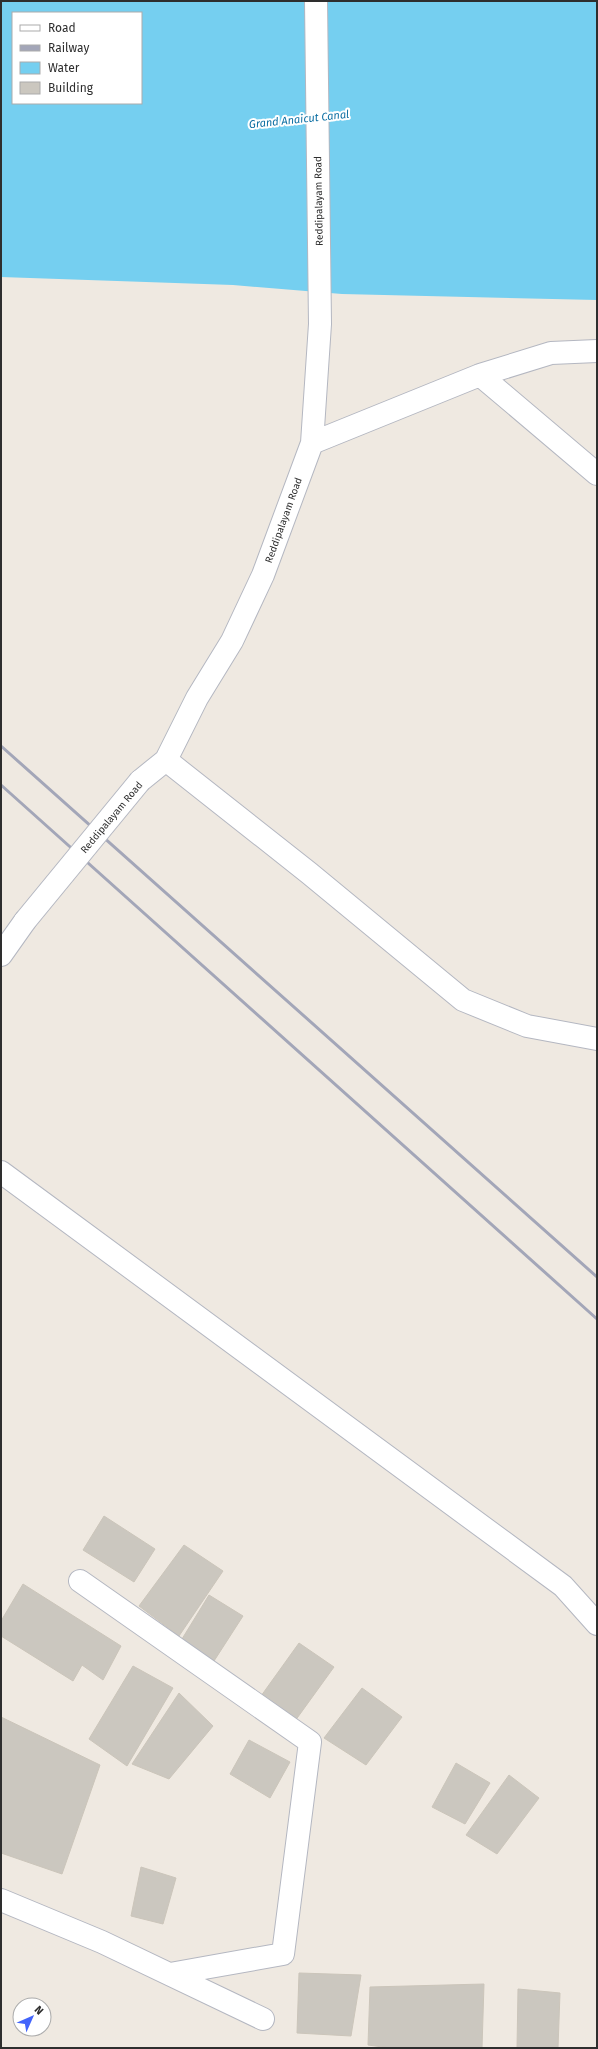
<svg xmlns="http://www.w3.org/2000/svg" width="598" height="2049" viewBox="0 0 598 2049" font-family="'Fira Sans',sans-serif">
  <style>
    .water { fill: #75cff0; fill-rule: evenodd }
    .building { fill: #cbc7bf; stroke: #cbc5ba }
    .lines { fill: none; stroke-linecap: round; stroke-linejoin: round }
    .minor-casing { stroke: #b4b7c1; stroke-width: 24 }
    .minor { stroke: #fff; stroke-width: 22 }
    .rail { stroke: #a3a6b8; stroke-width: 3 }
    .minor-bridge-casing { stroke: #b4b7c1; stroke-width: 24; stroke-linecap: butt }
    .minor-bridge { stroke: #fff; stroke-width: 22 }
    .labels { text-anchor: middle; stroke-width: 4; stroke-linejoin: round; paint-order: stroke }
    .street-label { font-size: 10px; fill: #2e2e2e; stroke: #fff }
    .water-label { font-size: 11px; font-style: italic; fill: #0d6fa3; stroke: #fff }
  </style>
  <rect width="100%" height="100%" fill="#efe9e1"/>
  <path class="water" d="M1 1H597V300L342 294 233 285 1 277ZM13 13H141V103H13Z"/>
  <path class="building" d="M104 1516 155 1549 134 1582 83 1550Z
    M184 1545 223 1571 179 1636 139 1606Z
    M23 1584 121 1646 103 1680 82 1665 73 1681 1 1636V1621Z
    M209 1595 243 1616 214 1661 182 1639Z
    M299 1643 334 1667 295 1721 261 1696Z
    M133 1666 173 1688 127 1766 89 1739Z
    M362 1688 402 1717 366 1765 324 1738Z
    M179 1693 213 1726 169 1779 132 1764Z
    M1 1717 100 1765 62 1874 1 1853Z
    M249 1740 290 1762 270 1798 230 1774Z
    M456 1763 490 1783 465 1824 432 1807Z
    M509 1775 539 1798 497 1854 466 1835Z
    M141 1867 176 1878 163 1924 131 1916Z
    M299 1973 361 1975 351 2036 297 2033Z
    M484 1984 482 2048H390L368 2045 370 1987Z
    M518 1989 560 1993 558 2048H517Z"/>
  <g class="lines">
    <defs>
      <path id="minor" d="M480 375 597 474
        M312 443 480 375 551 353 597 351
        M166 760 309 873 463 1000 527 1026 597 1039
        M140 781 166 760 197 698 232 641 263 575 312 443 320 324 316 1
        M1 955 25 921
        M1 1172 563 1586 597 1624
        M80 1581 310 1742 283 1954 170 1974
        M1 1900 102 1942 263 2019"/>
    </defs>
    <use href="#minor" class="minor-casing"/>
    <use href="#minor" class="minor"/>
    <path class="rail" d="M1 746 597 1277
      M1 785 597 1319"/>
    <defs>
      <path id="minor-bridge" d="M25 921 140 781"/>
    </defs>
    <use href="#minor-bridge" class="minor-bridge-casing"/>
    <use href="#minor-bridge" class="minor-bridge"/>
  </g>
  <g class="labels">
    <g class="street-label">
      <text transform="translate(318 201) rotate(-91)" y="4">Reddipalayam Road</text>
      <text transform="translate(283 520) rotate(-70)" y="4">Reddipalayam Road</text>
      <text transform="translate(111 817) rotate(-50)" y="4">Reddipalayam Road</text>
    </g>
    <g class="water-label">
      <text transform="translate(299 119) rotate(-6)" y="4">Grand Anaicut Canal</text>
    </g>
  </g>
  <rect width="598" height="2049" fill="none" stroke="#2e2e2e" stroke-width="4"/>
  <rect x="12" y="12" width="130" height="92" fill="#ffffff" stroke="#ababab"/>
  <rect x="20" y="25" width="20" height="6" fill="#ffffff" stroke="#ababab"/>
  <text x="48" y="32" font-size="12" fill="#2e2e2e">Road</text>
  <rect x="20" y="45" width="20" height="6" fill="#a3a6b8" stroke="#ababab"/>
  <text x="48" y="52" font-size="12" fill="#2e2e2e">Railway</text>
  <rect x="20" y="62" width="20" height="12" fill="#75cff0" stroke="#ababab"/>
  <text x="48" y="72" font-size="12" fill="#2e2e2e">Water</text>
  <rect x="20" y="82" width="20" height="12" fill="#cbc7bf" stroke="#ababab"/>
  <text x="48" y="92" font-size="12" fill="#2e2e2e">Building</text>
  <g transform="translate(32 2017) rotate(45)"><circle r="19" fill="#ffffff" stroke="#ababab"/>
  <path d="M0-3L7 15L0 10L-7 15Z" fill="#4264fb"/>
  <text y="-6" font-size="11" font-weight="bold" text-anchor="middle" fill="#2e2e2e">N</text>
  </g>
</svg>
